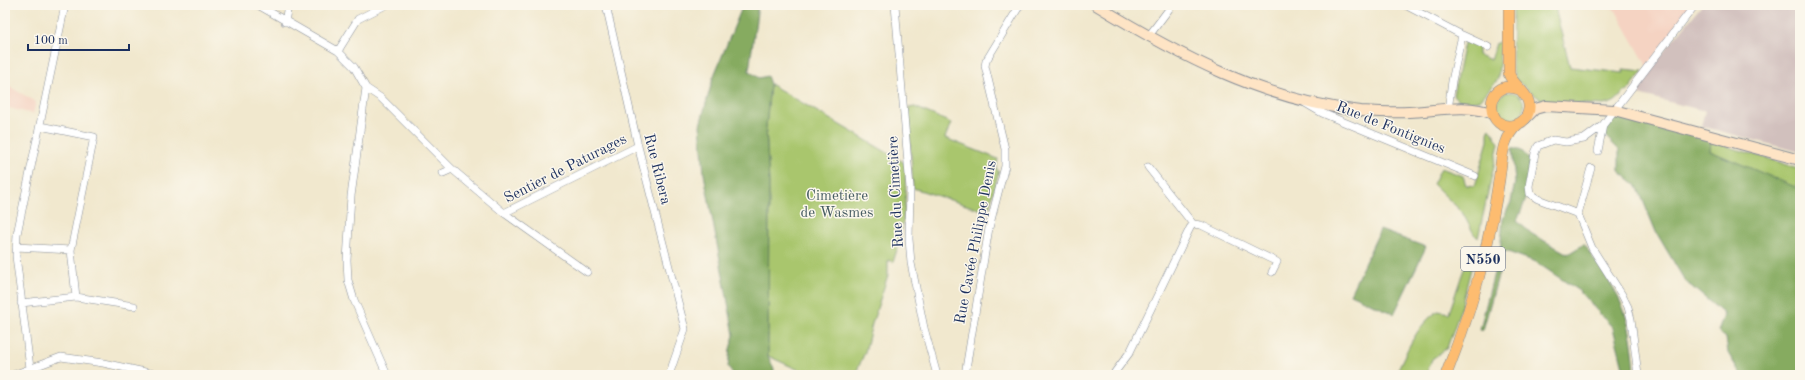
<svg xmlns="http://www.w3.org/2000/svg" width="1805" height="380" viewBox="0 0 1805 380" font-family="'Old Standard TT',serif">
  <style>
    .built { fill: #f5d3c2 }
    .industrial { fill: #d1c0bd }
    .green { fill: #a9c66d; stroke: #627a66 }
    .forest { fill: #86ab60; stroke: #506d5f }
    .lines { fill: none; stroke-linecap: round; stroke-linejoin: round }
    .street-casing { stroke: #868c96; stroke-width: 8 }
    .secondary-casing { stroke: #868c96; stroke-width: 12 }
    .primary-casing { stroke: #868c96; stroke-width: 12 }
    .street { stroke: #fff; stroke-width: 7 }
    .secondary { stroke: #fee4c5; stroke-width: 10 }
    .primary { stroke: #fdbc6f; stroke-width: 11 }
    .labels { text-anchor: middle; stroke-width: 3; stroke-linejoin: round; paint-order: stroke }
    .shield { fill: #fbf7ec; stroke: #5e6b89; stroke-width: 1 }
    .shield-label { font-size: 14px; font-weight: bold; fill: #1b2f5e }
    .street-label { font-size: 15px; fill: #1b2f5e; stroke: #fbf7ec }
    .park-label { font-size: 15px; fill: #465c62; stroke: #fbf7ec }
  </style>
  <rect width="100%" height="100%" fill="#fbf7ec"/>
  <filter id="ink" filterUnits="userSpaceOnUse"><feTurbulence type="fractalNoise" baseFrequency=".025" numOctaves="2"/><feDisplacementMap in="SourceGraphic" scale="8" xChannelSelector="R" yChannelSelector="G"/><feConvolveMatrix kernelMatrix="1 2 1 2 8 2 1 2 1" color-interpolation-filters="sRGB"/></filter>
  <filter id="wash" filterUnits="userSpaceOnUse"><feTurbulence type="fractalNoise" baseFrequency=".012" numOctaves="4" result="noise"/><feDisplacementMap in="SourceGraphic" scale="16" xChannelSelector="R" yChannelSelector="G"/><feGaussianBlur stdDeviation="0.9" result="paint"/><feColorMatrix in="noise" values="0 0 0 0 0 0 0 0 0 0 0 0 0 0 0 0 0 1.4 0 .05"/><feComposite in="paint" operator="in"/></filter>
  <g filter="url(#wash)">
    <rect width="100%" height="100%" fill="#f1e8ce"/>
    <path class="built" d="M1608 5H1695L1647 66 1616 11Z
      M5 84 36 102 33 114 5 107Z"/>
    <path class="industrial" d="M1702 5H1800V152L1701 126 1705 111 1634 93 1658 59Z"/>
    <path class="green" d="M1513 5H1557L1556 12 1570 67 1624 73 1623 69 1643 71 1627 92 1624 91C1618 100 1614 103 1604 105L1544 102 1516 80 1512 69Z
      M1468 41 1478 45V55L1491 60 1496 43 1501 42 1498 79 1480 100C1469 101 1460 104 1453 95L1464 43Z
      M770 84 905 163C907 199 905 228 893 262L888 260V275L872 324 865 352 856 373 857 375H810L768 356 769 183 766 128Z
      M1496 106a14 14 0 1 1 28 0a14 14 0 1 1-28 0Z
      M915 107 951 123 945 138 998 159 996 169 999 171 988 212 913 188 908 108Z
      M1490 128 1499 143 1478 238 1474 234 1462 212 1433 184 1441 168 1463 176 1466 185 1475 186 1488 141V133Z
      M1710 141 1798 168 1800 177 1796 188 1710 151Z
      M1470 251 1475 253 1461 308 1447 348 1432 359 1426 375H1395C1407 352 1416 325 1438 311L1449 313Z"/>
    <path class="forest" d="M743 5H758L749 71 759 78 767 76 770 84 766 128 769 183 768 356 774 369V375H734L728 367 730 349 734 335 704 174 700 125 713 78Z
      M1619 116 1712 135 1710 151 1800 189V375H1741L1728 353 1726 338 1718 331 1724 314 1685 281 1656 232 1637 186 1619 171V150L1604 135 1613 117Z
      M1512 148 1522 151 1530 161 1526 199 1517 221 1532 234 1568 254 1584 244C1599 268 1620 292 1627 320 1632 337 1634 357 1635 375H1625L1613 328 1579 291 1536 262 1505 251 1483 330 1480 329 1495 269V262L1500 252 1503 219 1511 202 1515 182Z
      M1380 230 1426 247 1394 314 1350 294Z"/>
  </g>
  <g filter="url(#ink)">
    <g class="lines">
      <defs>
        <path id="street" d="M258 5 338 51 354 67 366 88 351 196 347 260 348 280 354 300 387 375
          M606 5 638 146 685 329 669 375
          M895 5 910 188 909 239 911 263 924 328 937 375
          M1405 5 1462 35 1452 81 1448 110
          M285 22 288 5
          M1462 35 1488 47
          M1148 37 1172 5
          M338 51 358 19 386 5
          M366 88 381 98 452 169 504 213 587 272
          M1305 103 1322 113 1475 176
          M1598 151 1603 125
          M1148 167 1193 224
          M1591 168 1578 214 1592 248 1622 295 1628 307 1631 319 1638 375
          M443 173 452 169
          M504 213 638 146
          M1578 214 1538 199 1530 194 1529 186 1535 153 1538 146 1553 140 1566 142 1584 139 1603 125 1695 5
          M16 247 71 250
          M76 297 134 306
          M21 303 76 297 71 250 94 137 40 126
          M30 368 16 256 17 234 65 5
          M1115 372 1130 352 1190 228 1193 224 1201 225 1277 262 1272 272
          M13 375 61 357 103 363 159 375
          M965 375 989 228 1005 166V149L985 66 986 61 1020 5"/>
        <path id="secondary" d="M1096 5C1178 55 1264 101 1361 111 1377 112 1393 113 1409 112 1436 111 1467 103 1493 114
          M1525 119 1535 109 1546 106 1614 110 1800 160"/>
        <path id="primary" d="M1509 5V74C1514 88 1534 95 1528 113 1527 117 1523 122 1518 124 1485 138 1481 76 1519 89
          M1446 375C1471 312 1489 247 1499 180 1502 160 1501 138 1518 124"/>
      </defs>
      <use href="#street" class="street-casing"/>
      <use href="#secondary" class="secondary-casing"/>
      <use href="#primary" class="primary-casing"/>
      <use href="#street" class="street"/>
      <use href="#secondary" class="secondary"/>
      <use href="#primary" class="primary"/>
    </g>
  </g>
  <g class="labels">
    <rect class="shield" x="1461" y="247" width="44" height="24" rx="3"/>
    <g class="shield-label">
      <text x="1483" y="264">N550</text>
    </g>
    <g class="street-label">
      <text transform="translate(1391 127) rotate(22)" y="5">Rue de Fontignies</text>
      <text transform="translate(565 168) rotate(-27)" y="5">Sentier de Paturages</text>
      <text transform="translate(658 169) rotate(76)" y="5">Rue Ribera</text>
      <text transform="translate(895 192) rotate(-93)" y="5">Rue du Cimetière</text>
      <text transform="translate(975 242) rotate(-79)" y="5">Rue Cavée Philippe Denis</text>
    </g>
    <g class="park-label">
      <text x="837" y="200">Cimetière<tspan x="837" dy="17">de Wasmes</tspan></text>
    </g>
  </g>
  <rect width="1805" height="380" fill="none" stroke="#fbf7ec" stroke-width="20"/>
  <path d="M28 44v6h101v-6" fill="none" stroke="#1b2f5e" stroke-width="2"/>
  <text x="34" y="44" font-size="12" fill="#1b2f5e" stroke="#fbf7ec" stroke-width="3" paint-order="stroke">100 m</text>
</svg>
